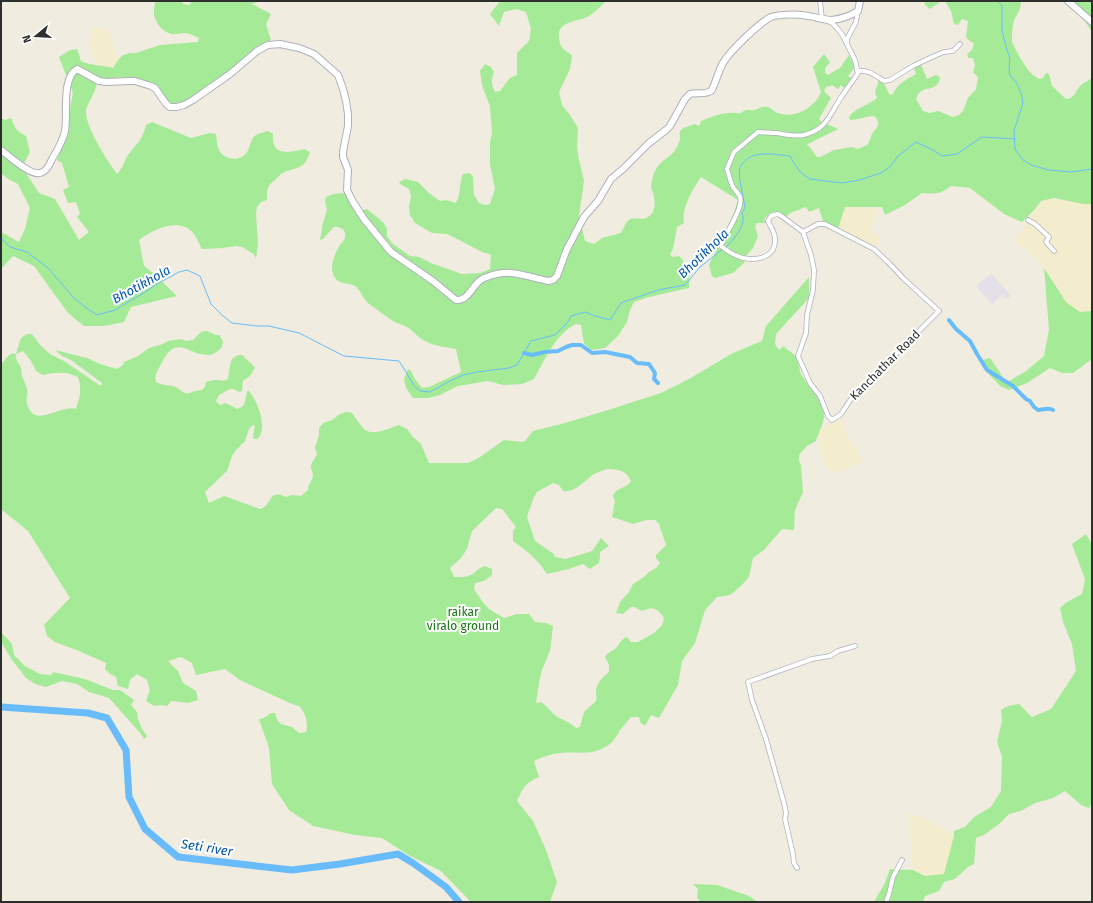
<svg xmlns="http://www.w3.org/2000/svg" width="1093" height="903" viewBox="0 0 1093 903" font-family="'Fira Sans',sans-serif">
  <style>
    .industrial { fill: #e4e0e8 }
    .education { fill: #f3edce }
    .green { fill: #a5eb97; fill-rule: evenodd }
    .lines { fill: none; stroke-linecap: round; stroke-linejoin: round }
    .stream { stroke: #69bcfb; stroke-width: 1 }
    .canal { stroke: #69bcfb; stroke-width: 4 }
    .river { stroke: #69bcfb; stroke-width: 7 }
    .minor-casing { stroke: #afb0be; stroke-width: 5.5 }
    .secondary-casing { stroke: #afb0be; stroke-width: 8 }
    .minor { stroke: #fff; stroke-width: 4 }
    .secondary { stroke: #fff; stroke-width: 6 }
    .labels { text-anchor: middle; stroke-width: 4; stroke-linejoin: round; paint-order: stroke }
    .street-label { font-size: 12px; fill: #2e2e2e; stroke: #fff }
    .park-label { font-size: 12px; fill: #177513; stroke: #fff }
    .water-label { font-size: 13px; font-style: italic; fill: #0055af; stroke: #fff }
  </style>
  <rect width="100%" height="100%" fill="#f0ecdf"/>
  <path class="industrial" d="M992 274 1011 296 1007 299 1002 295 992 304 976 286 983 280Z"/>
  <path class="education" d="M92 28H108L118 60 113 68 100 64 94 60 90 46Z
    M1054 198 1083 204H1092V311L1080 312 1066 302 1044 268 1030 253 1015 241 1040 201Z
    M845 207 878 208 870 232 882 237 876 246 861 241 838 229Z
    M841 418 844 427 852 444H853L863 463 832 474 824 463 820 449 819 440 820 429 837 422Z
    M908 813 933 822 954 836 944 875 925 876 913 870Z"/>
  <path class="green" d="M155 1H182L183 4 189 5 192 1H261L252 4 271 14 266 24 271 40 255 48 237 65 205 89 182 103 170 104C148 79 130 71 97 82 96 86 95 91 93 94 91 100 86 105 86 112 86 128 107 160 117 174 123 168 124 161 128 155 137 143 142 141 146 125L152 122 191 138 210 133 216 134C217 140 217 147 220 152 227 161 242 161 247 152 251 146 250 139 256 135 260 133 264 132 268 131L273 134C271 157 289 153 304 149L310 152C304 172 295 166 281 174 279 176 276 179 274 181 272 182 269 185 268 188 267 190 267 197 267 200L261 202 257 207 256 213 258 244 256 259 254 254 242 247 236 246 223 248 202 249C199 244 197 237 193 233 180 217 153 229 139 240L144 266 152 272 177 296 131 307 124 322 104 326H84L68 313 34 266 13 256 1 269V232L19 242 25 229 30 208 18 184 8 179 1 173V118L5 120 11 118C15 128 16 131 26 136L30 152 22 167 39 193 55 199 79 240 89 232 77 217 80 214 76 202 68 203 63 190 69 187 62 163 57 160 67 134 69 126 70 108 73 93 59 57 70 50 77 49 81 61C91 66 102 65 113 68L118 60 123 55 130 53H136L160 45 198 42 199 38C195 36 189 33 184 33 180 33 176 35 172 34 161 32 153 20 154 10 154 7 155 4 155 1Z
    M500 1H606C601 6 595 12 589 16 578 22 556 21 559 38 560 48 564 50 572 55L570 69 559 92 562 105 570 115 578 128 577 147 579 160 584 181 579 216 585 241 594 244 602 238 621 233C624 229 625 222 629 220 634 217 637 219 642 219 658 217 656 198 651 188 652 180 653 171 659 165 663 160 669 157 673 153 676 150 679 143 680 139 680 135 679 132 681 130 683 127 691 126 695 124L699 126 701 121C710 117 718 114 728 113 732 112 737 114 740 113 743 112 743 111 746 110 749 109 752 111 755 110 759 108 763 106 767 107 771 107 774 112 778 113 794 119 815 108 821 92L813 67 824 54 830 62 825 68V73L828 75 840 68 849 55 855 67 848 76 853 79 846 89 841 85 838 89 832 85 829 87 827 86 824 91 831 98 819 119 823 123 817 126V131L827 124 838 129 806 145 809 146 817 157H820L834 150 852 147 858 149 867 145C869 142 870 140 871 136 874 129 884 125 874 116 866 116 859 120 850 120L849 117C853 109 869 105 877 98L875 92 879 80 883 82 890 95 893 94C897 84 907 79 916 74L914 67 921 65 927 79 936 75 939 76 940 79C935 95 922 82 916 99L923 111 929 113 938 111 953 117 959 115 963 111 968 98 976 89 978 77 973 72 975 65 973 58H968L967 54 972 50 974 43 971 42 966 37 968 21 962 19 958 25 954 24 951 11 945 1 940 2 930 9 925 5 924 1H1021L1020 9 1014 20 1012 33V42L1019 56 1028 70 1033 75 1039 79 1043 78 1046 73 1049 74 1052 86 1066 99C1075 98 1075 92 1080 86 1084 82 1088 81 1092 78V204H1083L1054 198 1041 201 1035 209 1022 222 1004 214 970 188 951 186C941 194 935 194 922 193L905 205 885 215 882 207H845L838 229 823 221 819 208 809 212 806 207 790 213 786 217C777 211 770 210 764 220L767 223H757L755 227 758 236 753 248 746 256 744 263 733 273 715 278 712 276 709 265 733 216 738 200 701 177C693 189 681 208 684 223L677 227 673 249 670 254 672 257 679 256C690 267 690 273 689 288L649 297 634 302 630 310 627 322 618 336 605 348 591 350 584 344 581 325 576 324C555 334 545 360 534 379L522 384 503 385 488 381 458 386 440 395 429 398H413L406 388 404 379 408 369 411 371 415 379 422 388 429 387 461 372 456 349C445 347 433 346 423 340 418 337 414 332 409 328 404 325 398 324 393 321 384 315 376 309 368 303 362 298 361 290 355 286 348 282 336 285 333 274 330 265 335 253 340 245 342 243 344 240 345 238 346 234 345 232 343 229L338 227H334L323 239 320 240 323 223 327 210 325 201 326 197 333 194 344 193 355 212 367 209 384 223 387 229V236L393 244 410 256 419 257 431 263 462 274 480 273 486 271 490 269 491 255 482 252 461 241 447 234 432 233 415 223 410 215 409 207 411 197 409 189 400 184 399 182 405 179 418 182 429 193 440 201 446 200 456 203C461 194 459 183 463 174L470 173 473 177 474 195 479 203 485 205 490 204 495 189 490 164V142L492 133 490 106 482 85 480 71 485 64 491 67 494 72C491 80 491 84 495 92L500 91 510 78 517 75V53L529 41 531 29 526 12 516 9 504 12 499 26 490 14Z
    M1064 1H1092V32C1084 18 1076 11 1064 1Z
    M1044 268 1066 302 1080 312 1092 311V359L1073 373H1062L1050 368 1027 383 1009 390 1000 386 984 369 981 363 983 360 990 358 999 371 1006 383 1026 371 1044 356 1049 330Z
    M809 277V298L776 334 775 344 779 350 784 346C788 352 793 351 797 359 799 363 799 369 801 374 808 387 823 398 824 414 825 421 818 434 816 441L807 446 799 455V461L801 465 803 492 795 510 794 530 782 529 764 550 753 558 749 577 741 586 730 595 717 597 705 610 695 643 682 661 678 685 659 718 651 715 645 726 640 722 639 717H631C628 721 624 725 621 729 616 736 614 743 605 747 590 756 576 751 560 753 550 754 543 757 534 761L539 777C525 783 523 788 517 801L533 821 546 850 557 882 550 902H471L441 871 410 856 382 838 355 835 313 826 289 810 272 784 269 748 259 719 264 718 271 713H275L278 721 281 724 292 727 299 733 306 732C309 725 305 711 299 706 297 705 294 705 292 704L240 680 225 669 196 675 192 663 181 657 168 661 178 671 183 683 196 691 198 700 188 703 171 701 167 706 161 705 154 706 146 701 150 690 147 680 137 674 130 680 128 689 118 686 116 677 110 674 105 669 106 663 79 651 55 642 47 636 44 625 70 598 28 531 1 509V364C6 360 9 351 16 354L21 338 27 334H32L40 345 50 354 64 361 101 386 102 383 71 360 62 356 55 350 87 358 100 364 117 369 123 365 124 362 138 356 149 348 163 344 168 341 181 339 186 341 193 340 201 332 204 331H207L216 335H219L223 341 222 347C218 351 214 355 208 355 204 355 202 353 198 354 193 351 189 350 184 348 171 344 166 355 161 364 158 370 154 375 156 382 163 386 168 384 175 387 179 388 182 393 186 393 188 394 190 393 192 392 200 389 204 393 206 382 209 381 213 380 216 380 221 380 223 382 228 379 229 373 229 367 231 362 231 360 232 359 235 357 241 352 244 356 248 361 251 363 253 365 255 368L250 376 243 381 242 391 239 392 233 389H230L219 395 216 401 220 405 226 403 237 409C248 406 244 397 248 390 257 399 269 429 257 439H254L253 436 255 426 253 425 249 429 245 441 236 450 232 456 227 471 205 492 209 503 224 496 260 509C273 506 267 488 286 497L292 495 301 496 308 490C308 484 313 480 313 475 313 471 310 469 311 465 312 461 316 458 317 454L315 448 319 435V428L323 423 332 420 340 414 346 412H349L352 413C356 418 359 424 364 429 373 437 389 428 399 425L407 429 413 437 421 444 429 463H468L480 457 504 440 524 442 533 431 565 423 608 410 661 393 689 379 733 353 762 341 766 326ZM23 351 31 361 36 371 43 375 53 373H67L78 377C82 391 80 396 76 409 60 404 35 430 27 404 25 399 29 395 27 389 26 384 23 380 22 375 21 373 22 370 21 368 19 361 16 364 16 354ZM607 469C619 470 625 469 631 481 626 489 613 488 613 498L615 500 612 517 633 524 646 520H655L659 524 666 545 656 555V558L660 563 656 568 649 572 644 577 633 584 629 592 620 602 616 613 623 614 631 607H634L642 611 651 608 657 610 663 616 664 619 662 625 654 633 638 642H631L627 637C620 639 620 645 615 649 611 652 608 652 605 657L609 665V672C603 677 597 682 596 691 596 694 597 697 596 701L584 712 580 727 576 728C569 721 564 721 556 716 551 712 547 706 541 702L536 703 539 683 542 670 550 651 553 626 546 623 535 622 529 614H517L504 618 489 609 482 601 474 589 475 583 484 581 492 575V569L485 566C479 568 479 569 474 573 468 578 460 577 454 577L450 568 461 558 467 549 472 531 496 508 502 509 516 527 513 531V541L529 553 539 563 547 574 569 569 583 564 590 569 599 563 600 557V552L609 546 601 538 592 551 566 559 555 557 554 554C547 550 542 545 535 541L527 517 529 511 534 497 537 492 553 483 559 485 563 491C575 493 584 481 594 474 598 472 602 471 607 469Z
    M1086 534 1092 545V803L1089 808 1081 805 1065 791 1053 798 1035 803 1021 811 1009 814 999 824 984 835 976 838 974 864 968 867 955 879 944 882 939 891 925 896 923 902H874L885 883 890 869 913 870 925 876 944 874 954 836V831L965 827 974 817 991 807 1001 791 1002 757 997 742 1002 721 1001 710C1006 706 1012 705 1019 704L1032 717 1051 709 1076 671 1072 644 1063 622 1060 608 1067 602 1082 594 1085 579 1072 544Z
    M1 632 12 644 14 655 25 666 40 674 51 675 53 672 85 679 113 690H120L134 700 131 705 137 712 138 719 142 729 147 736 144 739 141 734 109 698 89 692 77 684 62 681 46 687 35 684 26 678 12 660 1 642Z
    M693 884 717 885 749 896 758 902H701L697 898 698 889Z"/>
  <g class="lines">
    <path class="stream" d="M998 1 1002 6V30L1006 47 1010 59 1009 69 1010 75 1016 82 1021 93 1023 103 1014 131 1015 149 1023 160 1031 165 1049 170 1071 172 1092 169
      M1 238 10 247 27 252 48 268 74 298 85 307 97 315 115 310 145 292 157 284 179 272 187 270 200 276 211 304 222 315 232 323 257 326H269L299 333 344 356 399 361 406 372 414 386 420 391 430 392 446 383 463 375 477 372 509 368 517 365 531 341 555 335 568 322 571 316 585 312 595 316 610 320 621 303 658 290 685 285 700 267 723 249
      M726 247C734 239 747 225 742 213L745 208C744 198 737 176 740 168 740 166 742 164 743 163 754 149 776 155 790 156L794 163 800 172 810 179 842 183 859 180 881 173 890 167 898 156 916 142 931 149 942 156 957 154 982 137 1015 139"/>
    <path class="canal" d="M949 320 956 329 970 341 977 354 987 370 1013 386 1026 399 1030 401 1034 407 1038 410C1043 410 1049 407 1053 410
      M524 353 532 355 545 352 558 351 566 347 572 345H581L592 353 605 352 630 357 637 363 649 364 655 373 654 379 658 383"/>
    <path class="river" d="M1 707 88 713 107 718 126 750 129 797 145 829 178 857 292 870 340 864 398 854 413 863 446 887 459 902"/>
    <defs>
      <path id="minor" d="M847 42V39L856 22 858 11
        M857 71C868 69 876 76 884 81L890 80 913 66 932 57 944 52 953 51 960 44
        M1028 220 1035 224 1049 237 1046 242 1054 251
        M803 232 811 255 814 270 813 290 807 315 806 333 798 356 810 383 820 396 828 416 832 420 841 414 851 399 939 311 904 279 888 262 874 249 825 224H818L803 232 780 215 777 214 771 216 768 221C771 227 775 233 775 239 776 257 758 261 743 258 736 256 727 251 721 246 724 235 744 208 740 197 739 194 735 190 733 187 730 181 729 175 727 169L734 152 758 132C764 132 770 133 776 133 784 134 797 137 804 135 828 129 830 113 842 96 847 88 853 81 858 73L855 60 843 36 838 29 832 23 822 19 820 1
        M797 868 794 863 793 854 787 828 785 819 786 813 784 803 766 739 752 700 748 682 812 659 830 656 838 651 855 646
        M886 902 889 894 893 877 902 860"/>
      <path id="secondary" d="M1068 1 1092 22
        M1 150C9 156 31 176 40 173 46 172 50 164 52 159 57 151 63 141 65 131 68 115 61 78 77 69L99 81 107 82 129 81H135L151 86 155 88 167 105 170 107H177L184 105 193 100 230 74 257 51 268 45 280 44 299 48 314 54 338 75 343 89 346 101 348 114V126L343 152V157L348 170 347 190 353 202 364 219 391 252 433 281 456 300C470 301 472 283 484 278 492 275 502 272 511 273 523 274 537 279 548 281L553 280 557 276 567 249 584 217 598 201 611 179 623 169 649 143 666 130 670 126 685 99 690 94C696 92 705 95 711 91 714 88 719 69 723 63 730 51 759 23 771 17 780 14 798 14 808 16 816 17 823 20 832 20 841 19 850 16 858 11L860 1"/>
    </defs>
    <use href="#minor" class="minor-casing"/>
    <use href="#secondary" class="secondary-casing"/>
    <use href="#minor" class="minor"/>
    <use href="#secondary" class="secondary"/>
  </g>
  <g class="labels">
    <g class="street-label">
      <text transform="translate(885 365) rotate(-45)" y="4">Kanchathar Road</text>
    </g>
    <g class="park-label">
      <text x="463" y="616">raikar<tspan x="463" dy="14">viralo ground</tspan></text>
    </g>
    <g class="water-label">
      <text transform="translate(703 253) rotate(-44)" y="5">Bhotikhola</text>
      <text transform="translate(141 284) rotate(-29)" y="5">Bhotikhola</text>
      <text transform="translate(207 847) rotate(9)" y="5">Seti river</text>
    </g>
  </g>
  <rect width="1093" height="903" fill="none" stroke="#2e2e2e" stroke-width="4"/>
  <g transform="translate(36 36) rotate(252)" stroke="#ffffff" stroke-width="3" paint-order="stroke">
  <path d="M0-3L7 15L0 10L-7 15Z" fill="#2e2e2e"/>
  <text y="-6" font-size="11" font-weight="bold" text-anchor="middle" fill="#2e2e2e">N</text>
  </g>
</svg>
